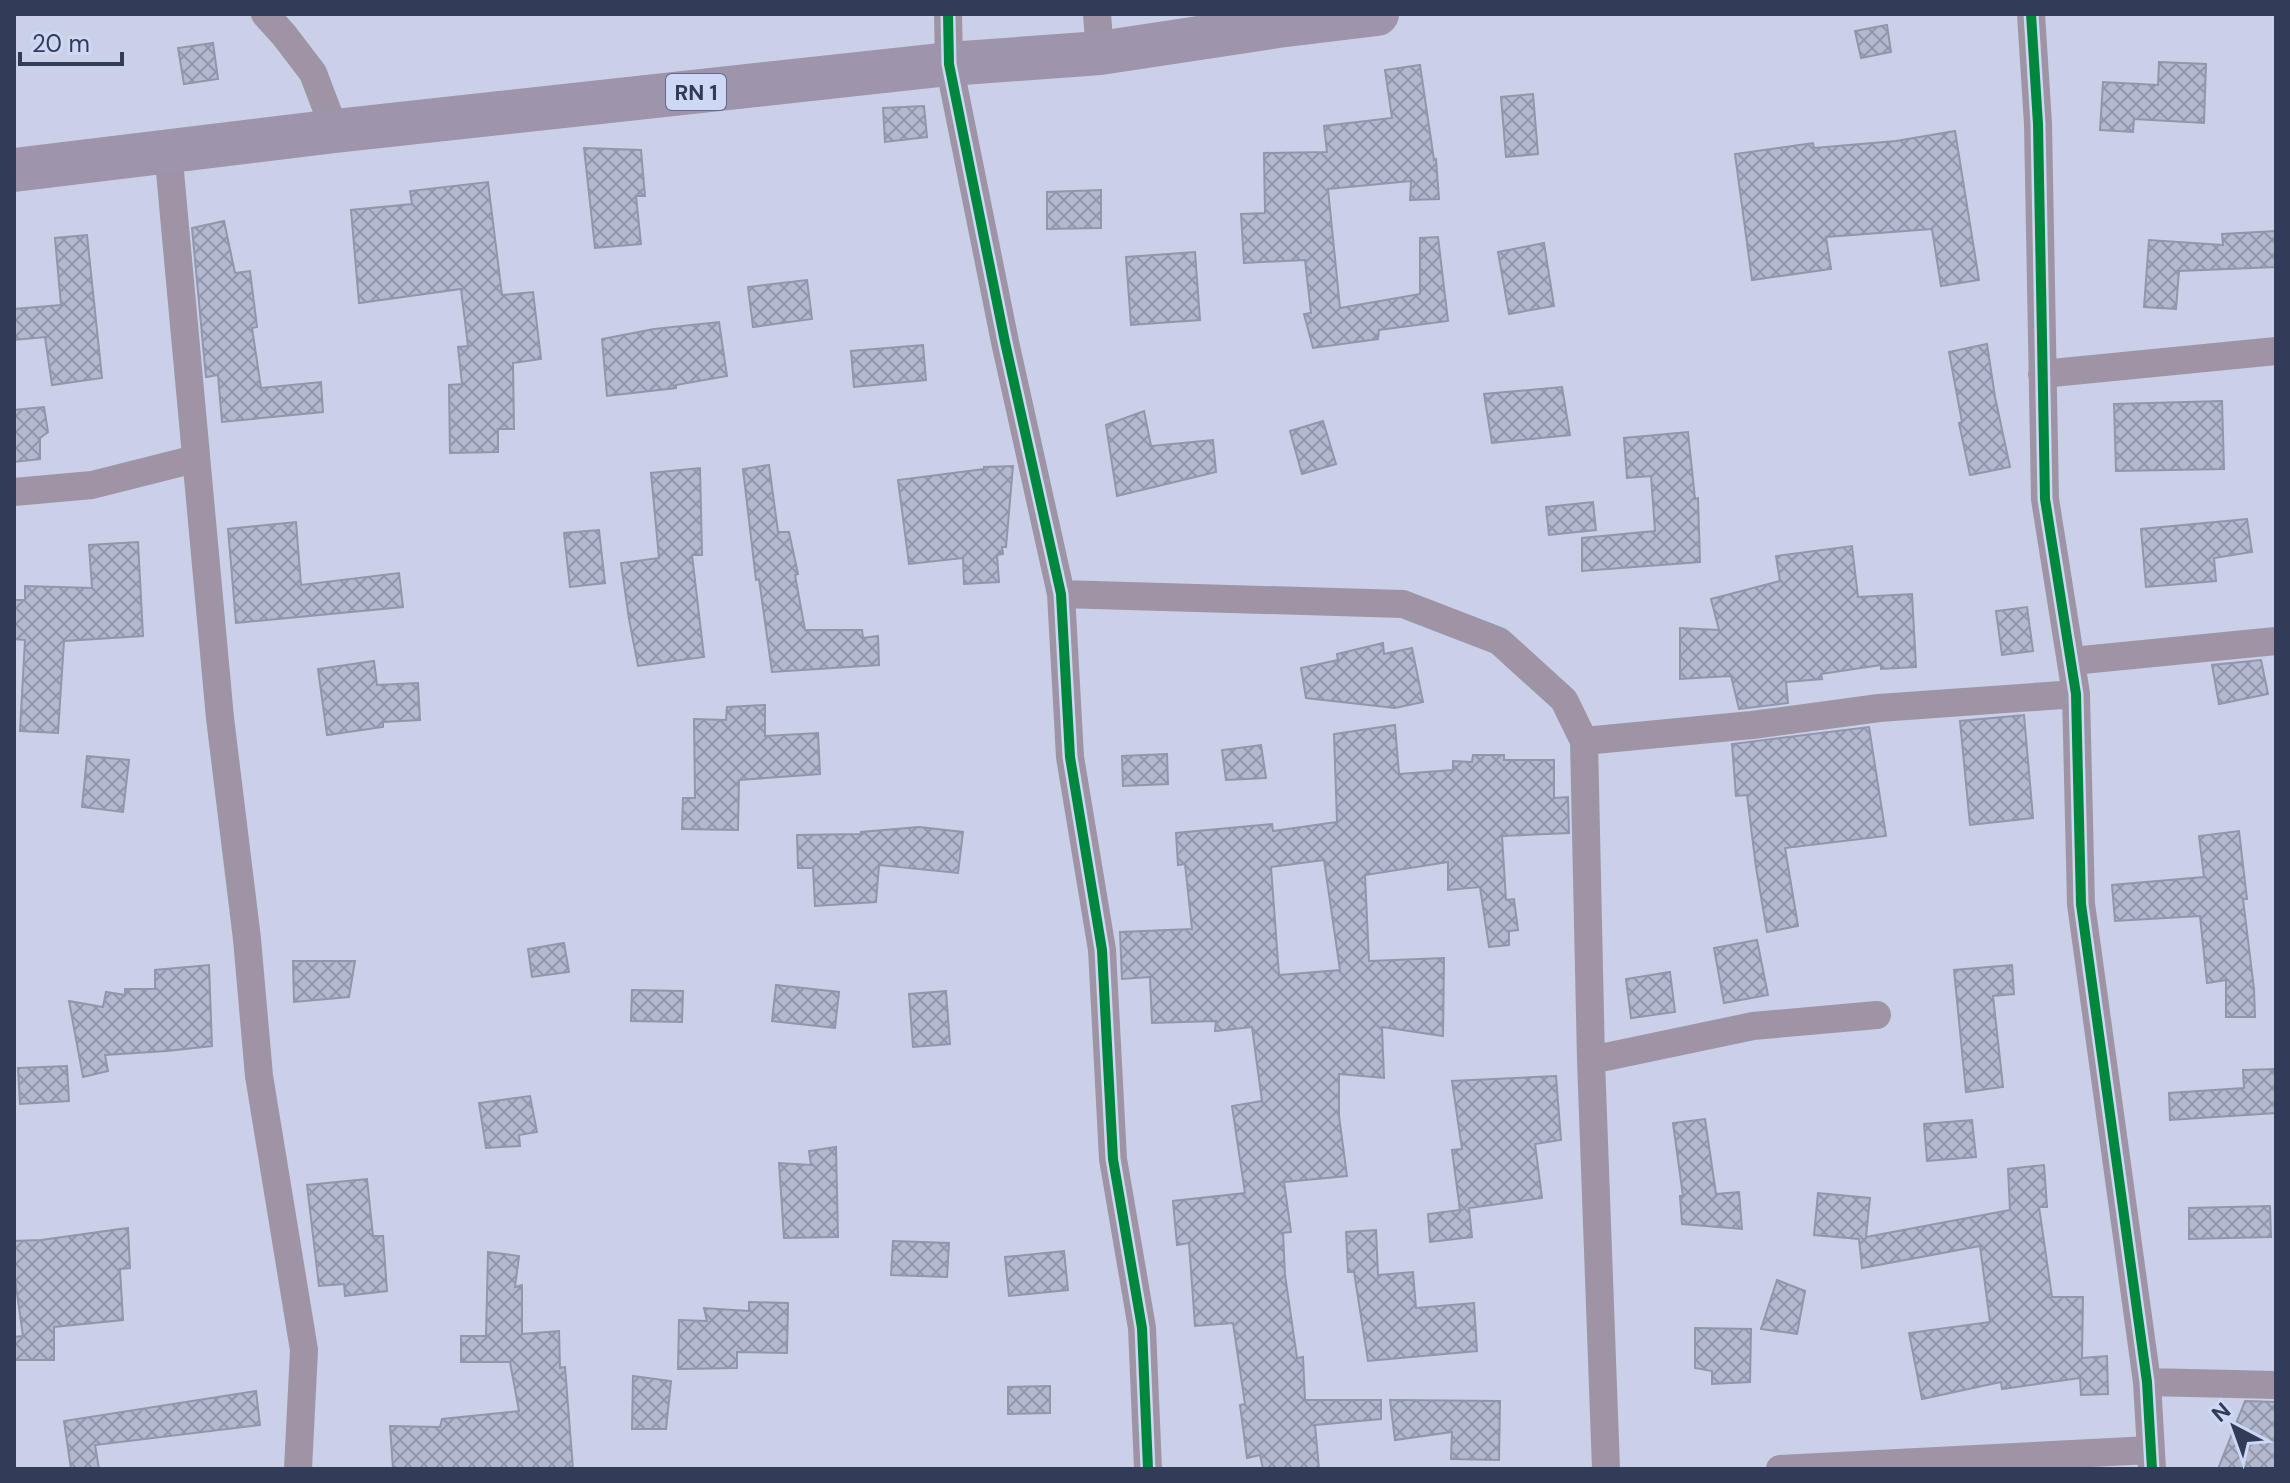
<svg xmlns="http://www.w3.org/2000/svg" width="2290" height="1483" viewBox="0 0 2290 1483" font-family="'DM Sans',sans-serif">
  <style>
    .building { fill: url(#building-cross-hatch); stroke: #9096ac; stroke-width: 2; fill-rule: evenodd }
    .lines { fill: none; stroke-linecap: round; stroke-linejoin: round }
    .minor { stroke: #9e94a6; stroke-width: 28 }
    .primary { stroke: #9e94ab; stroke-width: 44 }
    .cycleway-casing { stroke: #ced8f4; stroke-width: 15 }
    .cycleway { stroke: #00873e; stroke-width: 10 }
    .labels { text-anchor: middle; stroke-width: 6; stroke-linejoin: round; paint-order: stroke }
    .shield { fill: #ced8f4; stroke: #616a86; stroke-width: 2 }
    .shield-label { font-size: 22px; font-weight: bold; fill: #323b57 }
  </style>
  <defs>
    <pattern id="building-cross-hatch" width="8" height="8" patternUnits="userSpaceOnUse" patternTransform="scale(2)"><rect width="8" height="8" fill="#b1b8cf"/><path d="M0 0l8 8M0 8l8-8" fill="none" stroke="#9197ab"/></pattern>
  </defs>
  <rect width="100%" height="100%" fill="#c9d0e7"/>
  <path class="building" d="M1887 25 1891 52 1861 58 1855 31Z
    M213 43 218 79 184 84 178 48Z
    M2159 62 2206 64 2204 123 2134 119 2133 132 2100 130 2103 82 2158 85Z
    M1420 65 1434 160 1436 159 1439 199 1410 200 1411 181 1328 189 1340 308 1420 294V238L1438 237 1448 321 1379 330 1378 339 1313 348 1304 314 1311 313 1305 260 1244 263 1241 214 1265 213 1264 153 1327 152 1324 126 1392 118 1385 70Z
    M1533 94 1538 154 1506 157 1501 97Z
    M924 106 927 137 885 142 883 108Z
    M1955 131 1979 280 1941 286 1932 229 1826 237 1831 269 1752 280 1735 154 1813 143 1814 148 1896 141Z
    M584 148 641 150 645 196H636L641 244 595 248Z
    M488 182 502 295 533 292 541 359 513 363 514 429H498V452L450 453 449 385 462 384 458 347 468 346 461 289 359 303 351 210 412 204 410 191Z
    M1101 190V228L1047 229V192Z
    M224 221 235 273 250 271 257 327 252 328 261 388 321 382 323 412 222 422 218 375 206 377 192 228Z
    M2276 231V267L2179 271 2176 309 2144 307 2149 240 2223 245 2222 234Z
    M87 235 102 378 52 385 45 337 14 340V309L61 305 55 238Z
    M1544 243 1554 306 1509 314 1498 252Z
    M1195 252 1200 320 1131 325 1126 257Z
    M807 280 812 319 753 327 748 287Z
    M719 322 727 376 676 385V388L607 396 602 339 654 329Z
    M1987 344 1995 397 2010 467 1970 475 1959 423 1962 422 1949 352Z
    M923 345 926 380 854 387 851 351Z
    M1562 387 1570 435 1492 443 1484 394Z
    M2222 401 2224 469 2116 471 2114 404Z
    M44 407 48 432 40 438V459L14 462V410Z
    M1144 411 1151 446 1213 440 1216 472 1117 496 1106 425Z
    M1323 421 1336 464 1302 474 1290 431Z
    M1688 432 1695 499 1698 498 1700 562 1582 571V538L1655 531 1651 476 1627 478 1624 438Z
    M769 465 778 532H789L798 574 795 575 805 630H862L863 638 878 636 879 665 772 672 759 579 756 580 743 469Z
    M1013 466 1006 547H1002L1003 554 997 555 999 582 964 584 963 558 909 564 898 480 984 469V467Z
    M700 468 702 555H692L704 657 638 666 629 619 621 563 659 558 651 473Z
    M1593 502 1596 530 1549 535 1546 507Z
    M2247 519 2252 552 2214 558 2216 581 2146 587 2141 529Z
    M296 522 301 585 399 573 403 607 236 623 228 529Z
    M599 530 605 583 570 587 564 533Z
    M138 542 143 636 64 641 58 733 20 731 25 640 14 639V600H25V586L92 588 89 545Z
    M1852 546 1858 597 1912 594 1916 667 1881 669V665L1821 674 1822 679 1786 682 1788 703 1739 709 1731 676 1680 679V628L1719 630 1711 599 1780 581 1776 556Z
    M2027 607 2033 651 2002 655 1996 611Z
    M1383 643 1384 654 1412 648 1423 702 1395 708 1306 698 1301 668 1338 660 1337 654Z
    M2261 660 2268 694 2219 704 2212 665Z
    M374 661 377 685 418 683 420 720 383 722V727L327 735 318 669Z
    M765 705V736L818 733 820 774 739 780 738 830 682 829 683 798H695L694 719 726 720 727 707Z
    M2024 715 2033 818 1970 825 1960 721Z
    M1395 725 1399 774 1453 770V761L1472 762 1473 755H1504V760H1554V798L1568 797 1569 833 1502 836 1506 900 1514 899 1518 930 1509 931V945L1489 947 1480 887 1448 890V862L1365 875 1369 961 1444 958 1443 1036 1382 1027 1384 1078 1339 1074V1116L1347 1176 1284 1182 1291 1232 1283 1233 1285 1275 1297 1358 1303 1357 1305 1400H1381V1419L1315 1425 1319 1469H1263L1260 1455 1247 1458 1240 1405 1245 1404 1233 1323 1195 1326 1189 1243 1177 1245 1173 1201 1245 1193 1232 1106 1262 1101 1252 1027 1215 1031 1216 1021 1152 1023 1150 977 1122 979 1120 932 1192 929 1185 864 1178 865 1176 833 1272 824 1273 831 1337 822 1334 734ZM1324 860 1340 970 1279 975 1271 867Z
    M1869 727 1886 836 1785 848 1798 926 1767 932 1756 867 1747 795 1736 796 1732 744Z
    M1261 745 1266 778 1226 780 1222 750Z
    M1167 754 1168 784 1123 786 1122 756Z
    M87 756 129 760 123 812 82 807Z
    M919 827 963 832 958 873 879 865 876 902 815 906 813 868H798L797 835 861 834V832Z
    M2239 831 2247 899H2243L2254 989 2255 1017H2226V980L2207 983 2200 916 2115 921 2112 885 2204 877 2199 836Z
    M1757 940 1768 995 1724 1003 1714 948Z
    M564 943 569 972 532 977 528 949Z
    M293 961H355L349 997 294 1002Z
    M209 965 212 1046 167 1051 105 1055 108 1071 83 1077 69 1001 103 1007 106 992 125 995V989H155V970Z
    M2012 965 2014 994 1993 996 2003 1087 1966 1092 1954 970Z
    M1670 972 1675 1012 1631 1018 1626 979Z
    M776 985 839 992 835 1028 772 1021Z
    M632 990 683 991 682 1022 631 1021Z
    M946 991 950 1044 913 1047 909 994Z
    M67 1066 69 1101 20 1104 18 1068Z
    M2276 1069V1113L2170 1120 2169 1093 2244 1088 2243 1070Z
    M1556 1076 1561 1140 1535 1144 1542 1198 1469 1208 1472 1237 1430 1242 1428 1214 1460 1210 1452 1150 1462 1149 1452 1081Z
    M530 1096 537 1132 519 1135 520 1146 486 1148 479 1103Z
    M1705 1119 1716 1194 1739 1192 1742 1229 1682 1224 1680 1196H1683L1673 1123Z
    M1972 1120 1976 1157 1927 1161 1924 1124Z
    M836 1147 838 1237 784 1238 779 1163 811 1165 809 1151Z
    M2044 1165 2047 1207H2039L2052 1297H2083L2082 1358 2107 1356 2108 1394 2081 1395 2080 1378 2002 1389 2001 1382 1922 1399 1909 1333 1990 1322 1980 1246 1862 1268 1859 1239 1814 1235 1818 1193 1870 1198 1866 1237 2010 1210 2008 1169Z
    M367 1179 373 1236H383L387 1291 345 1296 344 1284 319 1286 307 1185Z
    M2270 1206 2271 1237 2189 1239V1208Z
    M128 1228 130 1268 120 1269 123 1320 54 1327V1360H14V1337L23 1336 14 1272V1241L41 1240Z
    M1376 1230 1378 1275 1413 1272 1416 1308 1474 1303 1477 1351 1368 1361 1354 1272H1348L1346 1232Z
    M893 1241 949 1243 947 1277 891 1275Z
    M1064 1251 1068 1290 1009 1296 1005 1257Z
    M488 1252 519 1256 515 1287 522 1285V1334L559 1331 560 1368 565 1367 573 1469H393L390 1426 440 1427 442 1419 519 1411 510 1362H461V1336H486Z
    M1777 1280 1805 1291 1797 1334 1761 1329Z
    M749 1302 788 1303 787 1353 737 1352V1368L678 1369 679 1320 707 1321 704 1308 749 1311Z
    M1695 1328 1751 1329 1750 1382 1712 1384V1371L1695 1368Z
    M633 1376 671 1381 666 1429H632Z
    M1050 1386V1413L1008 1414V1387Z
    M256 1391 260 1425 95 1445 99 1469H71L64 1421Z
    M1390 1400 1500 1401 1499 1460 1451 1459 1452 1432 1395 1440Z
    M2245 1401 2276 1402V1469H2218Z"/>
  <g class="lines">
    <path class="minor" d="M265 14 284 35 313 73 335 131
      M948 14 949 64 1005 342 1061 594 1070 757 1102 950 1113 1159 1142 1328 1148 1469
      M1097 14 1100 53
      M2031 14 2038 124 2045 499 2076 694 2081 904 2147 1382 2152 1469
      M168 150 220 718 247 939 259 1076 304 1350 298 1469
      M2042 374 2276 351
      M14 492 92 485 195 459
      M1061 594 1403 604 1499 641 1564 700 1584 741 1591 1060 1606 1469
      M2072 661 2276 641
      M1584 741 1752 725 1879 708 2076 694
      M1591 1060 1753 1026 1877 1015
      M2147 1382 2276 1385
      M1780 1469 2150 1450"/>
    <path class="primary" d="M14 170 335 131 949 64 1100 53 1278 26 1377 14"/>
    <defs>
      <path id="cycleway" d="M948 14 949 64 1005 342 1061 594 1070 757 1102 950 1113 1159 1142 1328 1148 1469
        M2031 14 2038 124 2045 499 2076 694 2081 904 2147 1382 2152 1469"/>
    </defs>
    <use href="#cycleway" class="cycleway-casing"/>
    <use href="#cycleway" class="cycleway"/>
  </g>
  <g class="labels">
    <rect class="shield" x="666" y="74" width="60" height="36" rx="6"/>
    <g class="shield-label">
      <text x="696" y="100">RN 1</text>
    </g>
  </g>
  <rect width="2290" height="1483" fill="none" stroke="#323b57" stroke-width="32"/>
  <g transform="translate(2234 1427) rotate(319)" stroke="#ced8f4" stroke-width="6" paint-order="stroke">
  <path d="M0-6L14 30L0 20L-14 30Z" fill="#323b57"/>
  <text y="-12" font-size="22" font-weight="bold" text-anchor="middle" fill="#323b57">N</text>
  </g>
  <path d="M20 52v12h102v-12" fill="none" stroke="#323b57" stroke-width="4"/>
  <text x="32" y="52" font-size="24" fill="#323b57" stroke="#ced8f4" stroke-width="6" paint-order="stroke">20 m</text>
</svg>
